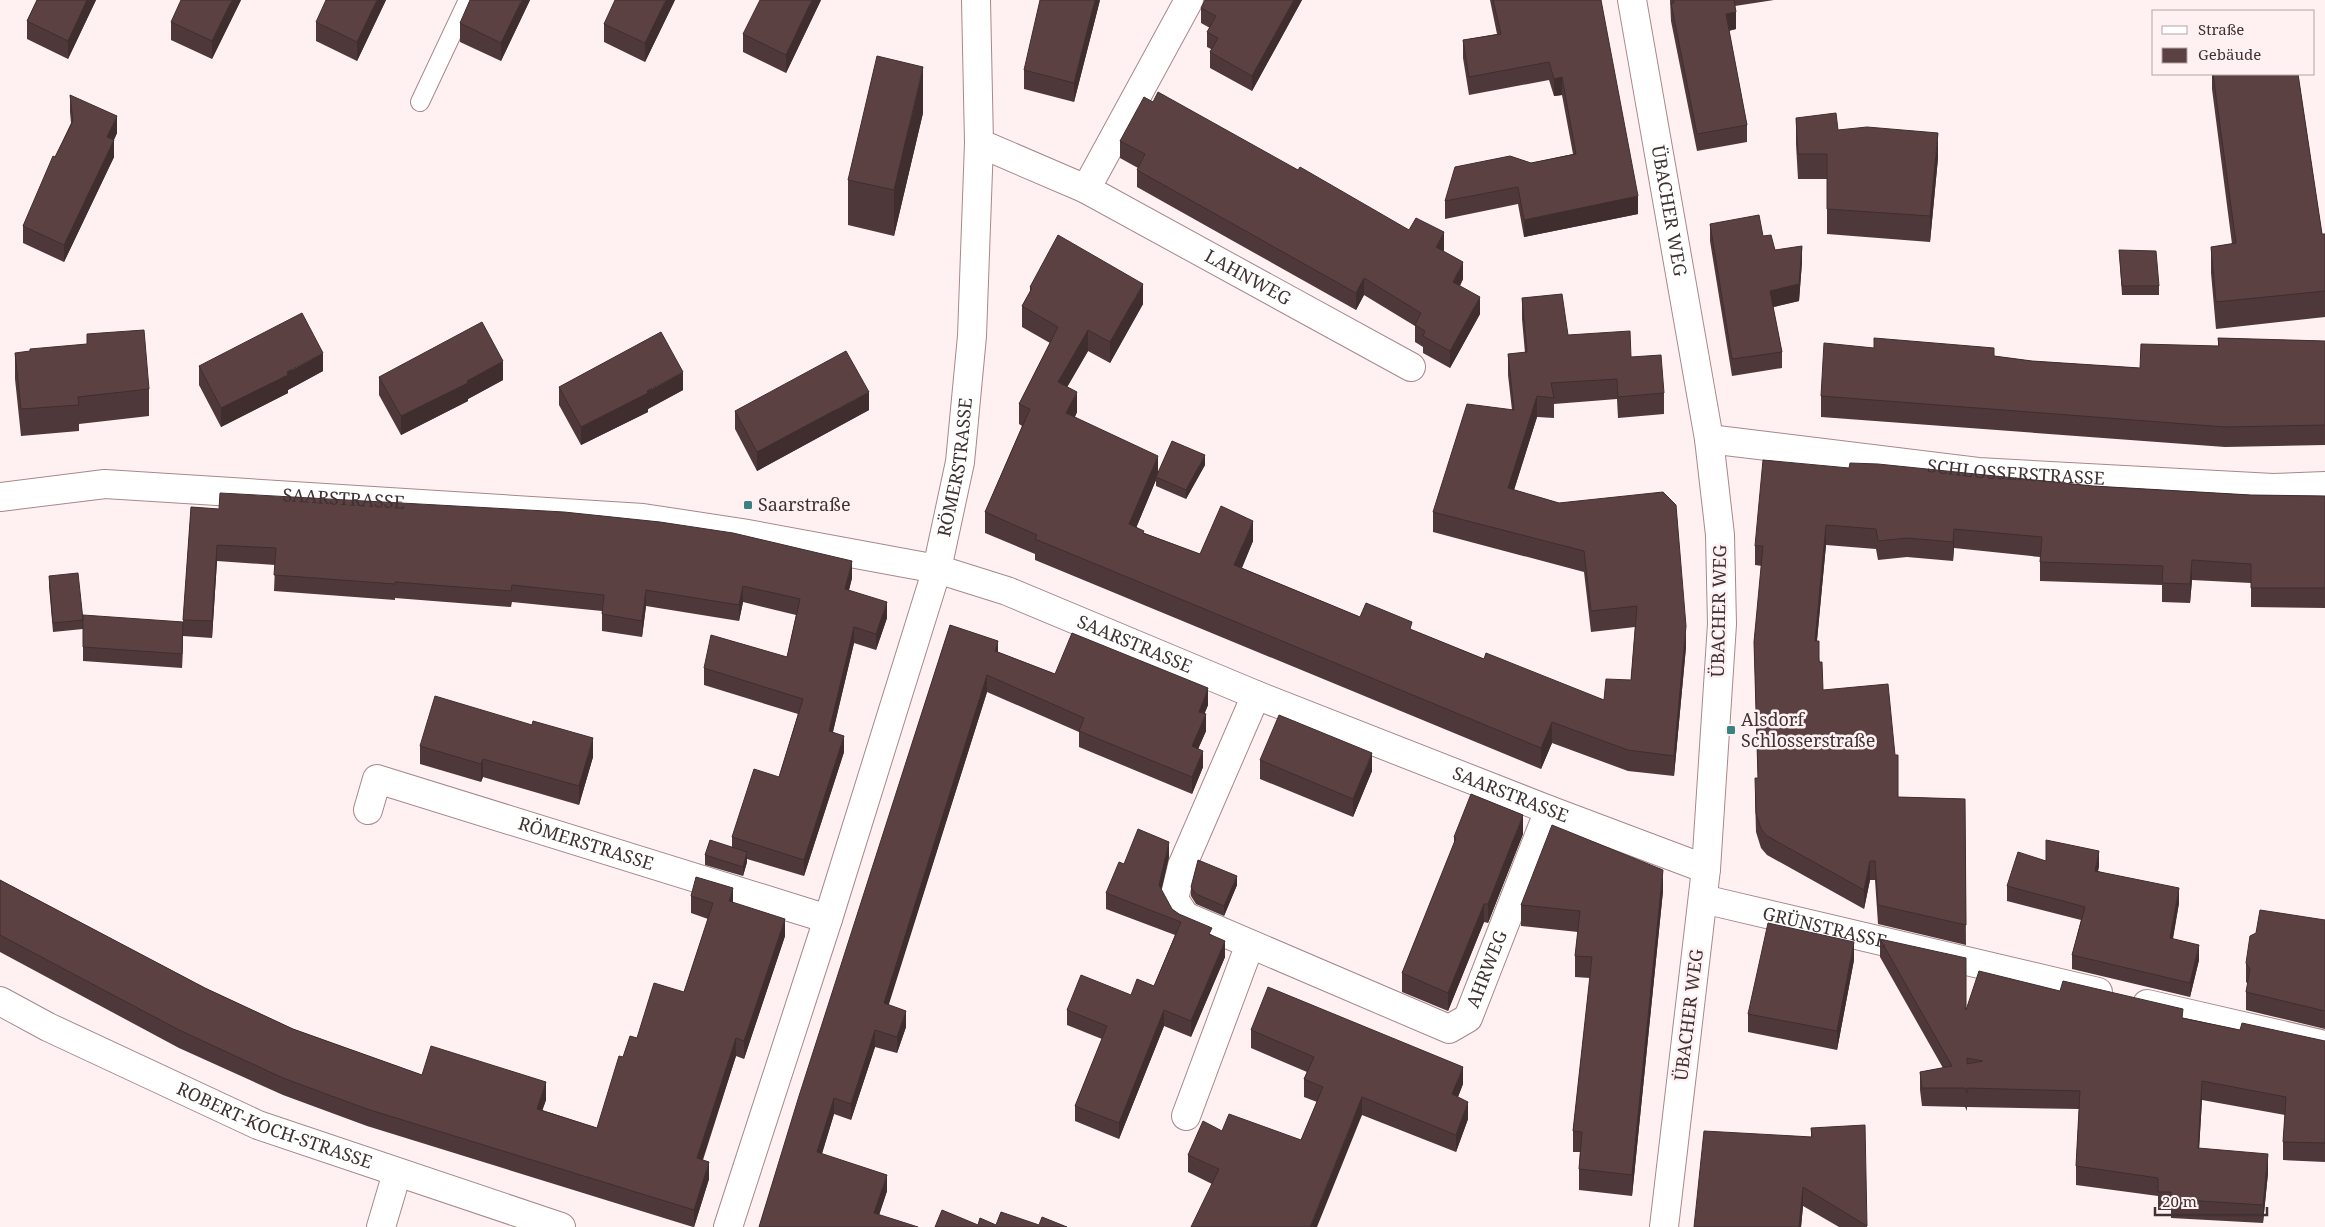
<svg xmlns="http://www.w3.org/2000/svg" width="2325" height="1227" viewBox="0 0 2325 1227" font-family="'Noto Serif',serif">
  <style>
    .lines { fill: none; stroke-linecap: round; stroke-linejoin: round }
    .service-casing { stroke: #a8888a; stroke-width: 20 }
    .minor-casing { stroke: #a8888a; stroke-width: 30 }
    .secondary-casing { stroke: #a8888a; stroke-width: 30 }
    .service { stroke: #fff; stroke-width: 18 }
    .minor { stroke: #fff; stroke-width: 28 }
    .secondary { stroke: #fff; stroke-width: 28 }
    .wall { fill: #4f383a }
    .shaded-wall { fill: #402e2f }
    .building { fill: #5c4143; stroke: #402e2f; fill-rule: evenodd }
    .poi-dot { fill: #398281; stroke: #fff1f1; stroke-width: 2 }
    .labels { text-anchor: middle; stroke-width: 5; stroke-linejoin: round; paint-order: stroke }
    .street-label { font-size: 18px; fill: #403233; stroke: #fff1f1 }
    .poi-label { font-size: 18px; fill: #403233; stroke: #fff1f1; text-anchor: start }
  </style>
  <rect width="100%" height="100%" fill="#fff1f1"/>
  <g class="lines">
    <defs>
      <path id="service" d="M420 102 468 0"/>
      <g id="minor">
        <path id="s1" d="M979 143 1086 189 1411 367"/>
        <path d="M1086 189 1189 0"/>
        <path id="s2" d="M1709 439 1978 472 2273 488 2325 486"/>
        <path id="s3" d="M0 497 105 484 643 518 742 533 937 569 1007 591 1256 695 1549 810 1706 869"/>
        <path id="s4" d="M1256 695 1182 866 1174 899 1185 916 1449 1029 1468 1018 1549 810"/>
        <path id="s5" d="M368 810 377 779 828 919"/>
        <path id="s6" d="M1703 899 2098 992"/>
        <path id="s7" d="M0 1001 48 1027 258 1125 561 1227"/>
        <path d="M2147 1004 2325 1045"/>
        <path d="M1186 1116 1250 944"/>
        <path d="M381 1227 397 1173"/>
        <path id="s8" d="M728 1227 828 919 937 569 960 462 972 336 979 143 976 0"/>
      </g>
      <g id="secondary">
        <path id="s9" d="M1632 0 1709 439 1720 535 1722 624 1706 869 1664 1227"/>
      </g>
    </defs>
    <use href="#service" class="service-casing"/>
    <use href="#minor" class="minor-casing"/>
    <use href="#secondary" class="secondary-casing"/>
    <use href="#service" class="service"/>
    <use href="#minor" class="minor"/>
    <use href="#secondary" class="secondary"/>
  </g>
  <path class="wall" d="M37 0H96L68 59 27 39V21Z
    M241 0 212 59 171 40V22Z
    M386 0 357 61 316 41V22Z
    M530 0 501 61 460 42V23Z
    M675 0 645 62 604 42V24Z
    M821 0 786 73 743 52V34Z
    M1100 0 1074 102 1024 89V70Z
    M1302 0 1252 91 1210 68V52L1211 49 1207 47V32L1210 28 1201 23V8Z
    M1490 0H1601L1638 214 1524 237 1518 204 1445 219V201L1531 163 1573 154 1562 95 1554 96 1549 80 1469 95 1463 58V40L1497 34Z
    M1670 0H1774L1735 6 1736 29 1729 31 1747 125V142L1697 151 1671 21Z
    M2212 74H2298L2322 234H2325V317L2216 329 2211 273V247L2232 244 2212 89Z
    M70 95 117 133 114 140V157L64 262 23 243V226L71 123 70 112Z
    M1153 102 1298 170 1444 250 1443 251 1463 279 1460 286 1480 314 1450 368 1423 353V347L1415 342V326L1364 295 1356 310 1137 187V170L1138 168 1120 158V141Z
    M923 113 894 236 848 225V180Z
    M1796 118 1938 158 1930 242 1827 234V179H1798L1796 144Z
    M1710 224 1763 236 1775 250 1802 262 1799 301 1773 307 1782 352V368L1732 376 1710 241Z
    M2119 250 2159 286V295H2122Z
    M1030 287 1143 304 1110 363 1088 351 1067 387 1077 412 1075 417 1158 473 1205 465 1186 499 1156 486V480L1136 528 1144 533 1200 554 1253 541 1242 568 1360 617 1412 630 1484 659 1604 700 1631 680 1635 627 1591 632 1584 572 1433 532V512L1512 410 1508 375V354L1525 353 1522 319V298L1568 335 1631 357 1664 393V414L1618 418 1617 399 1554 404V418L1537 417 1514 490 1559 503 1686 647 1674 776 1628 771 1552 743 1541 769 1035 560V554L985 533V512L1022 426 1019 424V404L1050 343 1022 327V306L1030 292Z
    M2218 338 2325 341V445L2225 447 1821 417V396L1994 356 2032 361 2140 368 2218 346Z
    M15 353 149 389V416L79 424V431L21 436 15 379Z
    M199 366 323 371 288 390V393L221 427 199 385Z
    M379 377 503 380 468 399V401L401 435 379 395Z
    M559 387 683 390 648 409V412L581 445 559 405Z
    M869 410 757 471 735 429V411Z
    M1849 468 2093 486 2251 495 2325 496V608L2251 607V583L2192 580 2190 603 2162 602V585L2040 581V557L1954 548 1953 561 1907 557 1878 560 1876 549 1826 545 1817 641 1823 690 1898 797 1965 799 1966 945 1878 924 1875 880H1870L1864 909 1767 855 1761 848 1756 832 1755 797 1758 778 1754 642 1762 566 1755 565V546Z
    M191 507 852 578 849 590 887 618 876 650 854 643 833 732 844 752 804 876 747 859V862L743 876 705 865V855L732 848V837L779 777 798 714 704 685V668L787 657 796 615 743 602 739 621 646 606 642 637 602 631V611L512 602 511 607 395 598V600L274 591 275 565 217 561 212 638 183 636 182 668 83 661V629L53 632 49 586V576L83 619 183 622Z
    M950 625 998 652 1055 674 1208 705 1204 714 1206 731 1198 749 1203 767 1192 794 1079 747V732L987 692 888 1005 906 1027 897 1053 875 1047 851 1120 834 1114 822 1154 887 1191 879 1215 759 1227Z
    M420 746 593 757 579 805 483 777 481 782 420 764Z
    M1260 760 1372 771 1353 817 1260 779Z
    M1523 834 1488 923 1484 922 1448 1011 1402 992V973L1454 844V837Z
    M1169 857 1161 890 1172 909 1179 914 1212 935 1225 957 1191 1037 1164 1026 1119 1139 1075 1121V1106L1102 1039 1067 1025V1010L1131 995 1154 986 1175 935 1106 909V893L1124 864Z
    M2046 861 2099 866 2098 871 2179 903 2173 939 2199 960 2190 997 2072 969V955L2081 920 2007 901V886Z
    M0 880 205 988 293 1029 422 1075 546 1100 542 1110 597 1128 623 1057 637 1038 684 992 708 919 691 913V896L733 903 785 936 744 1059 736 1056 703 1160 709 1179 694 1227H693L367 1126 283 1095 179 1048 0 952Z
    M1237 885 1224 916 1196 904 1191 896V887Z
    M1663 891 1632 1196 1579 1190V1169L1580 1152H1573V1131L1590 978 1575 977V956L1578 932 1521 926V905Z
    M2325 920V1029L2246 1010V992L2248 984 2246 982V963Z
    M1880 939 1966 1010 2060 991 2240 1030 2325 1041V1162L2283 1160V1142L2285 1115 2202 1100 2199 1149 2268 1173 2263 1223 2171 1218V1210H2158V1196L2076 1185V1166L2079 1109 1967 1107V1111L1965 1107 1922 1106 1920 1090V1072L1943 1068 1880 957Z
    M1854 960 1837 1050 1748 1032V1014Z
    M1251 1030 1463 1084 1458 1097 1468 1119 1456 1152 1362 1115 1212 1184 1188 1172V1155L1222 1131 1301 1140 1317 1102 1304 1097V1079L1307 1072 1251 1048Z
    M1811 1128 1867 1226V1227H1839L1803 1206 1801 1227H1694L1811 1137Z"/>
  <path class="shaded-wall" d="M87 0H96L68 59V41Z
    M232 0H241L212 59V41Z
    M377 0H386L357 61V42Z
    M522 0H530L501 61V43Z
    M666 0H675L645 62V43Z
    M812 0H821L786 73V55Z
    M1095 0H1100L1074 102V83Z
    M1294 0H1302L1252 91V76Z
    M1736 12V29L1726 31V14Z
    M923 67V113L894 236V190Z
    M1562 77V95L1554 96V79Z
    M117 116V133L107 154V137Z
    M1938 133V158L1930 242V216Z
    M114 140V157L64 262V245Z
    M1638 196V214L1524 237V220Z
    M1444 232V250L1436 265V247Z
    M1802 246V262L1799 301 1770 308V291Z
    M1463 262V279L1453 299V282Z
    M1364 278V295L1356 310V293Z
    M1143 284V304L1110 363V342Z
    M1480 297V314L1450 368V351Z
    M1088 330V351L1058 403V382Z
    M323 353V371L288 390V393L221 427V408Z
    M503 361V380L468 399V401L401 435V416Z
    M683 372V390L648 409V412L581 445V427Z
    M869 392V410L757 471V452Z
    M1077 392V412L1066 434V413Z
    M1537 396V417L1508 509V488Z
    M1205 455V465L1186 499V490Z
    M1158 456V476L1156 477V480L1129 545V524Z
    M1253 521V541L1234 586V565Z
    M1826 525V545L1815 660V641Z
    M1954 529V548L1953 561V542Z
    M217 545V561L212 638V621Z
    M2192 560V580L2190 603V584Z
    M852 561V578L845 605V589Z
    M743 586V602L739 621V605Z
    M646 590V606L642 637V621Z
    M887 602V618L876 650V634Z
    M183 622V636L182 668V654Z
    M1686 626V647L1674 776V756Z
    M854 627V643L829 748V731Z
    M998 641V657L995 651Z
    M987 675V692L884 1020V1003Z
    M1208 688V705L1199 728V712Z
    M1206 714V731L1192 763V746Z
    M1552 722V743L1541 769V748Z
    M844 736V752L804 876V860Z
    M593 738V757L579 805V786Z
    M1203 751V767L1192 794V777Z
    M1372 753V771L1353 817V799Z
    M483 759V777L481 782V764Z
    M1523 815V834L1488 923V904Z
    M1169 842V857L1159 901V885Z
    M2099 851V866L2095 886V871Z
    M747 852V862L743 876V867Z
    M1870 861V880L1864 909V890Z
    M1663 870V891L1632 1196V1175Z
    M1237 876V885L1224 916V906Z
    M733 888V906L729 901Z
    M2179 888V903L2170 953V938Z
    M1484 904V922L1448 1011V993Z
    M785 919V936L744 1059V1041Z
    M1225 941V957L1191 1037V1021Z
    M1854 942V960L1837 1050V1031Z
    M2199 945V960L2190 997V983Z
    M1164 1010V1026L1119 1139V1123Z
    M906 1011V1027L897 1053V1037Z
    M875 1030V1047L851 1120V1104Z
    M736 1038V1056L697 1176V1158Z
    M1463 1067V1084L1452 1112V1094Z
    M2202 1081V1100L2198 1167V1148Z
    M546 1082V1100L537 1126V1109Z
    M1362 1097V1115L1317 1227H1310Z
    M834 1098V1114L817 1169V1152Z
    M1468 1102V1119L1456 1152V1135Z
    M2268 1154V1173L2263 1223V1205Z
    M709 1162V1179L694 1227V1210Z
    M887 1175V1191L875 1227 874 1213Z
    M1803 1187V1206L1801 1227H1799Z"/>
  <path class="building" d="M37 0H87L68 41 27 21Z
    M181 0H232L212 41 171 22Z
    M326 0H377L357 42 316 22Z
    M470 0H522L501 43 460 23Z
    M615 0H666L645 43 604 24Z
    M760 0H812L786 55 743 34Z
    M1040 0H1095L1074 83 1024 70Z
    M1205 0H1294L1252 76 1210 52 1218 38 1207 32 1216 16 1201 8Z
    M1493 0H1601L1638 196 1524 220 1518 187 1445 201 1455 167 1510 156 1531 163 1576 154 1562 77 1554 79 1549 62 1469 77 1463 40 1501 34Z
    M1673 0H1734L1736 12 1726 14 1747 125 1697 134 1671 3H1674Z
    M877 56 923 67 894 190 848 180Z
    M2213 74H2298L2322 234H2325V291L2216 302 2211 247 2236 243Z
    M1158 92 1298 170 1300 167 1409 230 1416 218 1444 232 1436 247 1463 262 1453 282 1480 297 1450 351 1423 336 1425 331 1415 325 1421 313 1364 278 1356 293 1137 170 1145 154 1120 141 1144 97 1153 102Z
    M70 95 117 116 107 137 114 140 64 245 23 226 53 156 55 157 73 121Z
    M1836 113 1838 130 1867 127 1938 133 1930 216 1827 209V154H1798L1796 118Z
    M1759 215 1763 236 1771 235 1775 250 1802 246 1799 284 1770 291 1782 352 1732 359 1710 224Z
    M1058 235 1143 284 1110 342 1088 330 1058 382 1077 392 1066 413 1158 456 1129 524 1144 531 1143 533 1200 554 1221 506 1253 521 1234 565 1360 617 1366 603 1412 622 1410 629 1484 659 1486 653 1604 700 1606 679 1631 680 1637 606 1591 611 1584 551 1433 512 1467 404 1514 410 1508 354 1527 352 1522 298 1562 294 1568 335 1630 331 1631 357 1661 355 1664 393 1618 397 1617 379 1551 383 1554 398 1537 396 1508 488 1559 503 1663 492 1676 505 1686 626 1674 756 1628 750 1552 722 1541 748 1035 539 1037 535 985 512 1030 409 1019 404 1058 327 1022 306 1032 288 1030 287Z
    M2119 250 2156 251 2159 286H2122Z
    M302 313 323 353 287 372 288 375 221 408 199 366Z
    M482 322 503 361 467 381 468 383 401 416 379 377Z
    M144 330 149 389 78 397 79 405 21 409 15 353 30 351V349L87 344V334Z
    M661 332 683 372 647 391 648 393 581 427 559 387Z
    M1874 338 1994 348V356L2032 361 2140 368 2141 344 2219 346 2218 338 2325 341V425L2225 427 1821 396 1824 343 1874 348Z
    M846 351 869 392 757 452 735 411Z
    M1172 441 1205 455 1186 490 1156 477Z
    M1763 460 1849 468 1850 463 1878 464 2093 486 2251 495 2325 496V588H2251V564L2192 560 2190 584 2162 583 2163 566 2040 562 2042 537 1954 529 1953 542 1907 538 1878 541 1876 529 1826 525 1815 641H1819V662H1822L1823 690 1888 684 1895 755H1898V797L1965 799 1966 925 1878 905 1875 861H1870L1864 890 1767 836 1761 829 1756 813 1755 778H1758L1754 642 1763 546H1755Z
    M220 493 564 512 660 522 733 533 852 561 845 589 887 602 876 634 854 627 829 731 844 736 804 860 732 837 754 769 779 777 803 699 704 668 711 635 787 657 800 599 743 586 739 605 646 590 642 621 602 614 604 595 512 585 511 591 395 582V584L274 575 276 548 217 545 212 621 183 620 191 507 219 509Z
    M78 573 83 620 53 623 49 576Z
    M83 615 183 622 182 654 83 647Z
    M950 625 998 641 995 651 1055 674 1072 633 1208 688 1199 712 1206 714 1192 746 1203 751 1192 777 1079 731 1084 718 987 675 884 1003 906 1011 897 1037 875 1030 851 1104 834 1098 817 1152 887 1175 874 1213 918 1227H759L799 1096Z
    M435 696 532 725 533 721 593 738 579 786 483 759 481 764 420 746Z
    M1279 715 1372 753 1353 799 1260 760Z
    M1471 794 1523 815 1488 904H1484L1448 993 1402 973 1456 838 1454 837Z
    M1552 825 1663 870 1632 1175 1579 1169 1582 1132 1573 1131 1592 957 1575 956 1580 911 1521 905Z
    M1138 829 1169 842 1159 885 1172 909 1179 914 1212 928 1209 934 1225 941 1191 1021 1164 1010 1119 1123 1075 1106 1107 1026 1067 1010 1081 975 1131 995 1137 979 1154 986 1181 922 1106 893 1119 862 1124 864Z
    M710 840 747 852 743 867 705 855Z
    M2046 840 2099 851 2095 871 2179 888 2170 938 2199 945 2190 983 2072 955 2085 907 2007 886 2018 852 2046 861Z
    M1198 860 1237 876 1224 906 1196 894 1191 887Z
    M696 877 733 888 729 901 785 919 744 1041 736 1038 697 1158 709 1162 694 1210 367 1109 283 1078 179 1030 0 935V880L205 988 293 1029 422 1075 431 1046 546 1082 537 1109 597 1128 619 1056 623 1057 630 1036 637 1038 654 983 684 992 713 903 691 896Z
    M2260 910 2325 920V1011L2246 992 2250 969 2246 963 2250 936 2256 933Z
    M1768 923 1854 942 1837 1031 1748 1014Z
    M1880 939 1966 958V1010L1979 971 2060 991 2063 981 2183 1009 2182 1018 2240 1030 2242 1023 2325 1041V1143L2283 1142 2286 1097 2202 1081 2198 1148 2268 1154 2263 1205 2171 1199V1192H2158V1178L2076 1166 2080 1091 1967 1088V1093L1965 1088H1922L1920 1072 1952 1066ZM1967 1058 1983 1061 1967 1064Z
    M1268 987 1463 1067 1452 1094 1468 1102 1456 1135 1362 1097 1310 1227H1191L1219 1169 1188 1155 1203 1121 1222 1131 1229 1114 1301 1140 1323 1087 1304 1079 1314 1057 1251 1030Z
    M1865 1125 1867 1226 1803 1187 1799 1227H1694L1704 1131 1812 1137 1811 1128Z
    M942 1210 978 1225 980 1218 996 1225 1001 1212 1039 1225 1042 1217 1067 1227H935Z"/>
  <g class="poi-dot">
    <rect x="743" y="500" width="10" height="10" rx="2.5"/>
    <rect x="1726" y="725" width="10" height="10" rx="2.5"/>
  </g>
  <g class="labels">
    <g class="street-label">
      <text dy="6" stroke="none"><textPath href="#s9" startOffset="214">ÜBACHER WEG</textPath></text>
      <text dy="6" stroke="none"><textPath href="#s1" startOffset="301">LAHNWEG</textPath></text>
      <text dy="6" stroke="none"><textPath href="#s8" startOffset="794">RÖMERSTRASSE</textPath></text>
      <text dy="6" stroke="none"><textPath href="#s2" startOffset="309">SCHLOSSERSTRASSE</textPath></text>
      <text dy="6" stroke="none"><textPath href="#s3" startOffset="345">SAARSTRASSE</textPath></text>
      <text transform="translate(1719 611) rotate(-89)" y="6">ÜBACHER WEG</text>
      <text dy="6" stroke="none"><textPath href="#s3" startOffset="1155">SAARSTRASSE</textPath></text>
      <text dy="6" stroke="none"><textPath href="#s3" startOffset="1560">SAARSTRASSE</textPath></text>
      <text dy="6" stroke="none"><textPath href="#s5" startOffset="251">RÖMERSTRASSE</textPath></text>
      <text dy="6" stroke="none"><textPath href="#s6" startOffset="125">GRÜNSTRASSE</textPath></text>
      <text dy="6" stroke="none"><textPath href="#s4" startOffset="602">AHRWEG</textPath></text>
      <text transform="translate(1689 1015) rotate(-83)" y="6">ÜBACHER WEG</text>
      <text dy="6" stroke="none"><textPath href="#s7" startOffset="302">ROBERT-KOCH-STRASSE</textPath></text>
    </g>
    <g class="poi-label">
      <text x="758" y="511">Saarstraße</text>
      <text x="1741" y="726">Alsdorf<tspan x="1741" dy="21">Schlosserstraße</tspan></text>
    </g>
  </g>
  <rect x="2152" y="10" width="162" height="65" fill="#fff1f1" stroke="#b3a5a5"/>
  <rect x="2162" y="26" width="25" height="8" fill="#ffffff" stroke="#b3a5a5"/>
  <text x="2198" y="35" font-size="15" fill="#403233">Straße</text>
  <rect x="2162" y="48" width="25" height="15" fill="#5c4143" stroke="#b3a5a5"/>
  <text x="2198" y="60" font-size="15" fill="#403233">Gebäude</text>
  <path d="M2155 1207v8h112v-8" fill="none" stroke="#403233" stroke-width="2.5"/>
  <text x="2162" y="1207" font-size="15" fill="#403233" stroke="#fff1f1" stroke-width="4" paint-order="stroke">20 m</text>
</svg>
